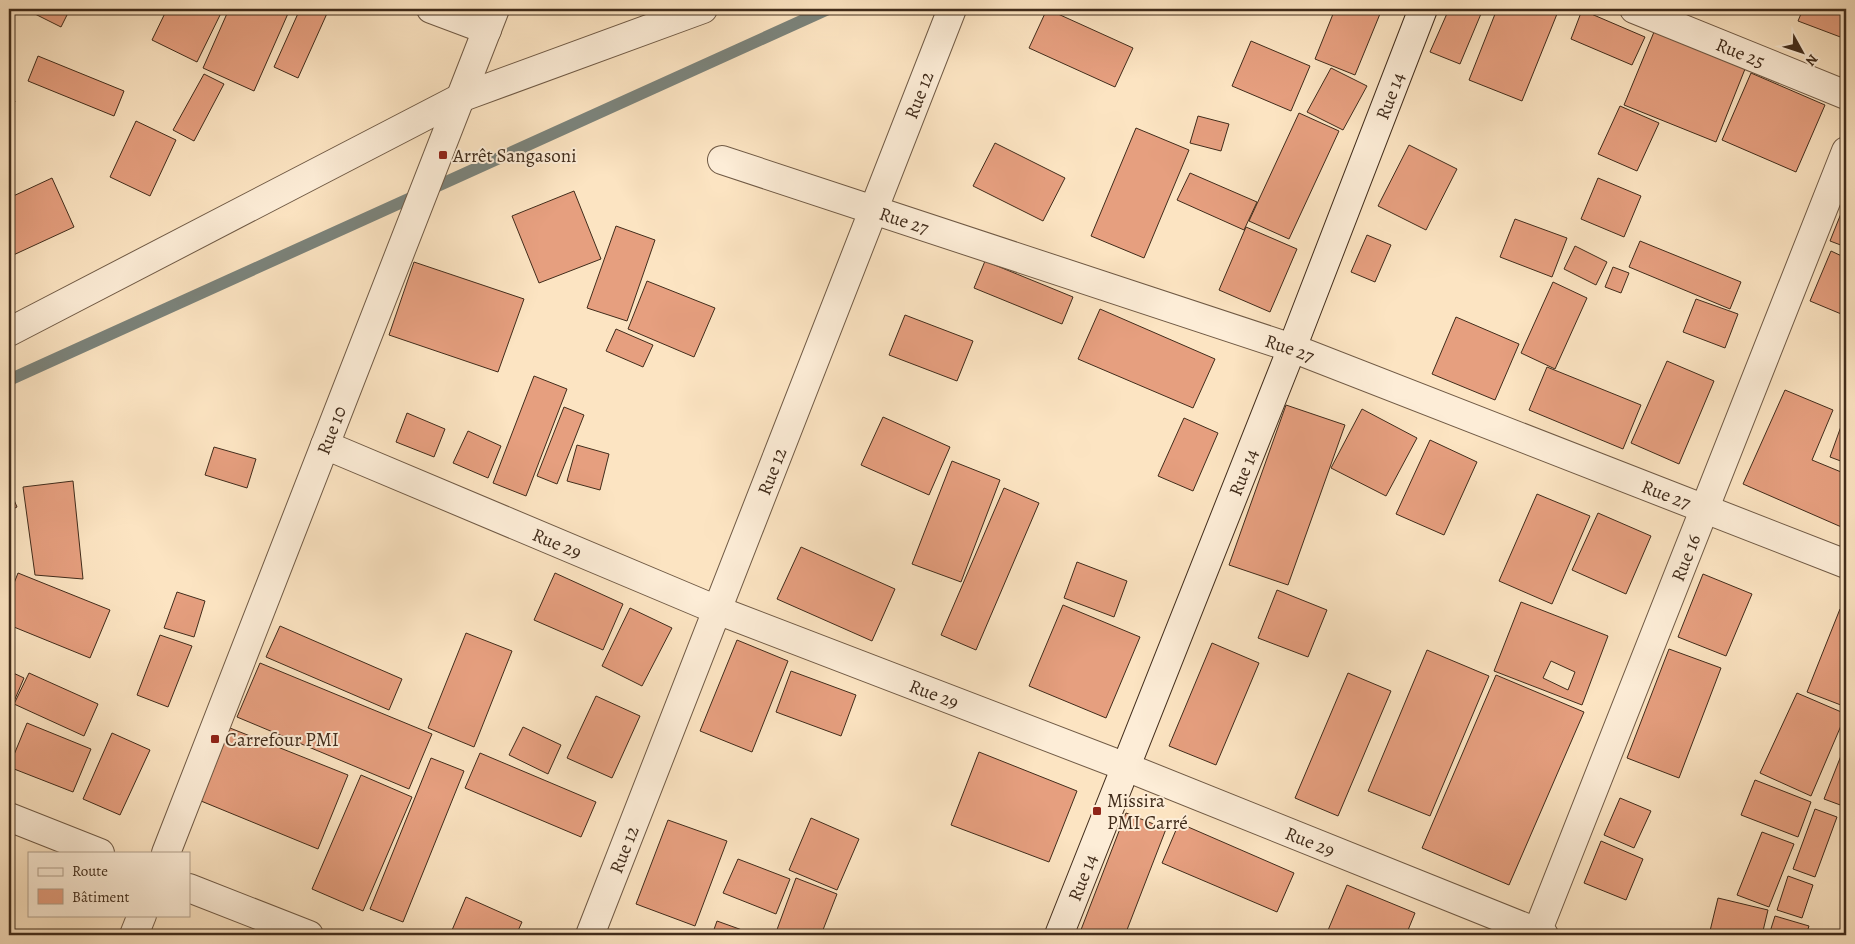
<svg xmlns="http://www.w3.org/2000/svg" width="1855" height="944" viewBox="0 0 1855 944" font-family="Alegreya,serif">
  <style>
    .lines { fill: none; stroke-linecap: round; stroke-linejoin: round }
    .stream { stroke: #7b837b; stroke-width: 12 }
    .building { fill: #e69f7f; stroke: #412c1b; fill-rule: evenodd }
    .street-casing { stroke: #705a45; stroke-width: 30 }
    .secondary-casing { stroke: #412c1b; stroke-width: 30 }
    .street { stroke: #fdedd7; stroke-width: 28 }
    .secondary { stroke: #fdedd7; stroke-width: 28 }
    .poi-dot { fill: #8f2418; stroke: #fdedd7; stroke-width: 2 }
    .labels { text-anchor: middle; stroke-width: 4; stroke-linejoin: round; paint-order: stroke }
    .street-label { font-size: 19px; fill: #412c1b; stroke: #fdedd7 }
    .poi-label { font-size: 19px; fill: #412c1b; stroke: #fdedd7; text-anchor: start }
  </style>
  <rect width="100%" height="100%" fill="#fce4c2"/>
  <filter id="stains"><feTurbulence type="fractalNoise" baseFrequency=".004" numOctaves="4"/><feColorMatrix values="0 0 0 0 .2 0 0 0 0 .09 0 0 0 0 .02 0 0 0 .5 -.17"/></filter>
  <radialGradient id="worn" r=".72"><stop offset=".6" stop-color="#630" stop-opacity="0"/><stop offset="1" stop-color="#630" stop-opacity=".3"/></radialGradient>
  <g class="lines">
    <path class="stream" d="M9 380 828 9"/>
  </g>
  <path class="building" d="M25 9H70L61 27Z
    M167 9H223L197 62 152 40Z
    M229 9H290L254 91 203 68Z
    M300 9H329L298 78 274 67Z
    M1047 9 1133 48 1115 87 1029 48Z
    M1335 9H1382L1355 75 1315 59Z
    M1449 9H1483L1460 64 1430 52Z
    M1497 9H1543L1557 14 1522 101 1469 80Z
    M1803 9H1846V31L1843 38 1798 21Z
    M1582 10 1645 37 1632 65 1571 39Z
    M1654 32 1745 69 1716 142 1624 105Z
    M1251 41 1310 66 1291 111 1232 86Z
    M38 56 124 91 114 116 28 81Z
    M1331 68 1367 86 1343 130 1307 112Z
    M1751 73 1825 105 1796 172 1722 140Z
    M204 74 224 84 194 141 173 130Z
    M9 98 15 101 9 116Z
    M1620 106 1659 123 1637 171 1598 154Z
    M1299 113 1339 131 1289 239 1249 221Z
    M1198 116 1229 124 1221 151 1190 143Z
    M136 121 176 140 150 196 110 177Z
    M1136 128 1189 150 1144 258 1091 236Z
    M995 143 1065 178 1043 221 973 186Z
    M1409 145 1457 169 1426 230 1378 206Z
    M1190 173 1257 202 1244 230 1177 200Z
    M52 178 74 227 9 257V198Z
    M1598 178 1641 196 1624 237 1581 219Z
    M574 191 601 259 539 283 512 216Z
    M1846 201V247L1830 241Z
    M1515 219 1567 238 1552 277 1500 257Z
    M616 226 655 240 627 321 587 308Z
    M1246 227 1297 249 1270 312 1219 290Z
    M1367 235 1391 245 1375 282 1351 272Z
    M1640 241 1741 282 1730 309 1629 267Z
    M1575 246 1607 262 1596 285 1564 269Z
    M1831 251 1846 258V316L1810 301Z
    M985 261 1073 297 1062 324 974 288Z
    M414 262 524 299 498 372 389 335Z
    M1613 267 1629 273 1621 293 1605 287Z
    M647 281 715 308 694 357 628 329Z
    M1553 282 1587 298 1555 369 1521 353Z
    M1696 299 1738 314 1725 348 1683 332Z
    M1100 309 1215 359 1193 408 1078 359Z
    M905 315 973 341 957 381 889 355Z
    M1456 317 1519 344 1495 400 1432 374Z
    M616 329 653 345 643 367 606 351Z
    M1667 361 1714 381 1679 464 1631 443Z
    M1547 367 1641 405 1623 449 1529 410Z
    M534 376 567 389 526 496 493 483Z
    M1785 390 1833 410 1812 460 1846 474V529L1743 484Z
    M1286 405 1345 425 1288 585 1229 565Z
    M564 407 584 415 557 484 537 476Z
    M1362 409 1417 438 1386 496 1331 468Z
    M407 413 445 429 434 457 396 442Z
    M883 417 950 447 929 495 861 465Z
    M1184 418 1218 433 1193 491 1158 476Z
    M1844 418 1846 419V463L1830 457Z
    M468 431 501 446 488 478 453 463Z
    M1430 440 1477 462 1444 535 1396 514Z
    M577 445 609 454 600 490 567 481Z
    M214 447 256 459 247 488 205 475Z
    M952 461 1000 480 961 582 912 564Z
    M73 481 83 579 35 575 23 487Z
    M9 488 17 507 9 511Z
    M1004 488 1039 503 976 650 941 635Z
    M1537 494 1590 516 1552 604 1499 581Z
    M1598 513 1651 536 1626 594 1572 570Z
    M801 547 895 589 872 641 777 599Z
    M1077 562 1127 581 1114 617 1064 598Z
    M18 573 110 610 90 658 9 625V596Z
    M555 573 623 604 603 650 534 620Z
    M1703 574 1752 594 1726 656 1678 637Z
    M1277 590 1327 610 1308 657 1258 638Z
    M177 592 205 601 194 637 164 628Z
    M1521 602 1608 636 1582 705 1494 671ZM1551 661 1575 672 1568 690 1543 678Z
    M1063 605 1140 637 1106 718 1029 686Z
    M630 608 672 628 642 686 602 666Z
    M1840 609 1846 612V707L1807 692Z
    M280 626 402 679 389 710 266 657Z
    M466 633 512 651 474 747 428 728Z
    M160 635 192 646 168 707 137 695Z
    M737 640 788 661 752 752 700 731Z
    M1212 643 1259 663 1216 765 1169 746Z
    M1669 649 1721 668 1679 778 1627 758Z
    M1427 650 1489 676 1430 816 1368 791Z
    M260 663 432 734 409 789 237 717Z
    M9 671 24 678 9 713Z
    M791 671 856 695 841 736 776 712Z
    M29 673 98 704 84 736 14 704Z
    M1348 673 1391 691 1338 816 1295 798Z
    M1496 675 1584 712 1509 885 1422 848Z
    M1797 693 1846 714 1811 796 1760 773Z
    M596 696 640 716 612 778 567 758Z
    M27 723 91 749 73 792 9 767Z
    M523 727 561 745 548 774 509 755Z
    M230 728 348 775 318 849 201 801Z
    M112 733 150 750 120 815 83 799Z
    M1846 743V799L1843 806 1824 799Z
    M979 752 1077 791 1049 862 951 825Z
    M480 753 596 802 581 837 465 788Z
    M431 758 464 771 403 922 370 909Z
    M361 775 412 797 363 911 312 889Z
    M1755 780 1811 802 1798 837 1741 815Z
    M1620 798 1651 811 1634 848 1604 835Z
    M1815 809 1837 817 1815 877 1793 869Z
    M1126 813 1166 829 1125 935H1079Z
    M811 818 859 839 837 890 789 870Z
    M668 820 727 841 695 926 636 904Z
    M1179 823 1294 873 1277 912 1162 863Z
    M1762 832 1794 844 1769 907 1737 895Z
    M1601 841 1643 859 1626 900 1584 883Z
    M738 859 790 879 776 914 723 893Z
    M1788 876 1813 885 1802 918 1777 910Z
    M796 878 837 894 821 935H775Z
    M1347 885 1415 913 1406 935H1326Z
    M466 897 522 922 516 935H450Z
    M1718 898 1768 910 1762 935H1709Z
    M1775 916 1809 926 1806 935H1769Z
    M717 921 756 935H712Z"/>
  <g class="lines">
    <defs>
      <g id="street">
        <path d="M431 9 487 30"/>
        <path id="s1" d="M1634 9 1846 95"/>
        <path id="s2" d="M722 160 1292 348 1846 564"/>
        <path d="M9 332 460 98 703 9"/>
        <path id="s3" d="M325 445 717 610 1126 767 1544 935"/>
        <path d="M9 817 100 853"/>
        <path id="s4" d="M166 853 495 9"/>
        <path d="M189 888 309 935"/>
        <path d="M134 935 142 915"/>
        <path id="s5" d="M590 935 952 9"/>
        <path id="s6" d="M1536 935 1846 151"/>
      </g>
      <g id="secondary">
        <path id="s7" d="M1059 935 1292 348 1423 9"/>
      </g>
    </defs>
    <use href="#street" class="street-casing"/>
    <use href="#secondary" class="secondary-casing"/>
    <use href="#street" class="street"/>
    <use href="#secondary" class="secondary"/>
  </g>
  <g class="poi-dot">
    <rect x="438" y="150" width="10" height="10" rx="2.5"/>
    <rect x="210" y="734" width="10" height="10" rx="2.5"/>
    <rect x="1092" y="806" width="10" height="10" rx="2.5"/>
  </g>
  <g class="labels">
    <g class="street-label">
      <text dy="7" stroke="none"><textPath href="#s1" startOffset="115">Rue 25</textPath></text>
      <text dy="7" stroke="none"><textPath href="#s5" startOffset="902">Rue 12</textPath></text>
      <text dy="7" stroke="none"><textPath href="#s7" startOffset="902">Rue 14</textPath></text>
      <text dy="7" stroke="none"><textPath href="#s2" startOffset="192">Rue 27</textPath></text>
      <text dy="7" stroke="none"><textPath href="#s2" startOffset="598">Rue 27</textPath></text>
      <text dy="7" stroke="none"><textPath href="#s4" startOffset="454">Rue 10</textPath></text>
      <text dy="7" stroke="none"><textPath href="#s5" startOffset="498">Rue 12</textPath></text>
      <text dy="7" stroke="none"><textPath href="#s7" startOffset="498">Rue 14</textPath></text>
      <text dy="7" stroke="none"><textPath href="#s2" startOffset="1002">Rue 27</textPath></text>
      <text dy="7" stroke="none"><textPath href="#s3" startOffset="252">Rue 29</textPath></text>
      <text dy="7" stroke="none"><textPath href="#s6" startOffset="406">Rue 16</textPath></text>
      <text dy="7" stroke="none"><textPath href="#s3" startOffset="658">Rue 29</textPath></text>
      <text dy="7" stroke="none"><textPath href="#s3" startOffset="1062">Rue 29</textPath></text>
      <text dy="7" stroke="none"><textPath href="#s5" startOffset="92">Rue 12</textPath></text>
      <text dy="7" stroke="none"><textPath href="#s7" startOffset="62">Rue 14</textPath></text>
    </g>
    <g class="poi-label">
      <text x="453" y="162">Arrêt Sangasoni</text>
      <text x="225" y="746">Carrefour PMI</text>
      <text x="1107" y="807">Missira<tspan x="1107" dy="22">PMI Carré</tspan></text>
    </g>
  </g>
  <rect width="1855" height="944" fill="none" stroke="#fce4c2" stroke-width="30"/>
  <rect x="10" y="10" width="1835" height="924" fill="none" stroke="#412c1b" stroke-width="2.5"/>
  <rect x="15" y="15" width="1825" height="914" fill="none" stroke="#412c1b"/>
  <rect x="28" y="852" width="162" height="65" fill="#fdedd7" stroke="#b2a08c"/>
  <rect x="38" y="868" width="25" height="8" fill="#fdedd7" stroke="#b2a08c"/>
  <text x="72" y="876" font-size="15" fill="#412c1b">Route</text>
  <rect x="38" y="889" width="25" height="15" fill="#e69f7f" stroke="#b2a08c"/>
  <text x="72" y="902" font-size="15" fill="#412c1b">Bâtiment</text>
  <g transform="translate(1802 52) rotate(130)" stroke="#fdedd7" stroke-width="4" paint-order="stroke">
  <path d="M0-4L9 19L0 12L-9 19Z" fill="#412c1b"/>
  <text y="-8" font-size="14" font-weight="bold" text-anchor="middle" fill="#412c1b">N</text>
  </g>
  <rect width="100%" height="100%" filter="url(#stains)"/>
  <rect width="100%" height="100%" fill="url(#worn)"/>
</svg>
